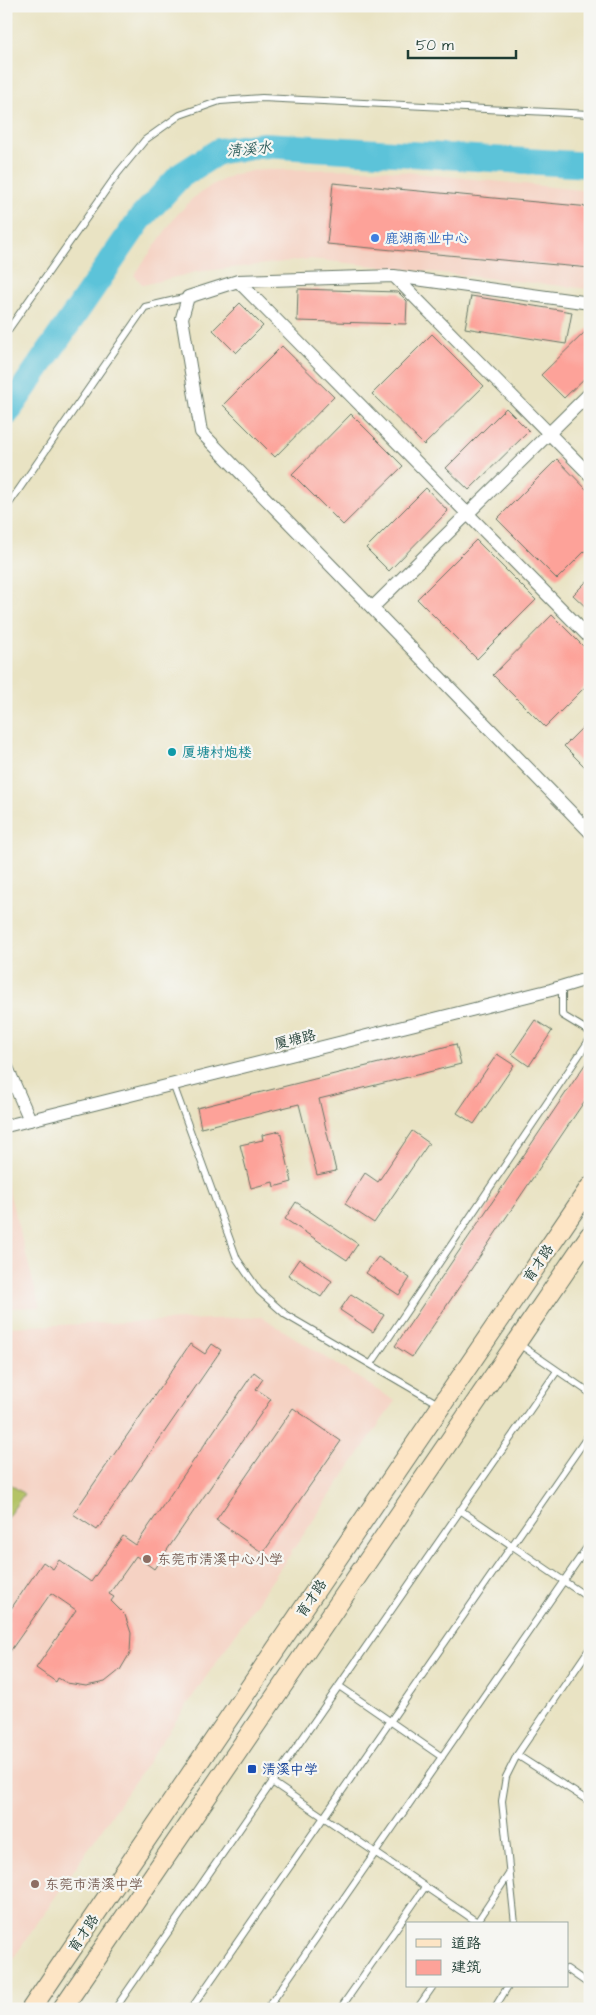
<svg xmlns="http://www.w3.org/2000/svg" width="596" height="2015" viewBox="0 0 596 2015" font-family="'Architects Daughter','LXGW WenKai TC',sans-serif">
  <style>
    .built { fill: #f5d2c3 }
    .green { fill: #b4c366; stroke: #6a804d }
    .lines { fill: none; stroke-linecap: round; stroke-linejoin: round }
    .river { stroke: #5cc3d9; stroke-width: 26 }
    .building { fill: #fda299 }
    .service-casing { stroke: #676; stroke-width: 8 }
    .minor-casing { stroke: #676; stroke-width: 14 }
    .secondary-casing { stroke: #676; stroke-width: 21 }
    .service { stroke: #fff; stroke-width: 6 }
    .minor { stroke: #fff; stroke-width: 12 }
    .secondary { stroke: #fde5c5; stroke-width: 19 }
    .shop-dot { fill: #3f7fe0; stroke: #f6f6f2; stroke-width: 2 }
    .culture-dot { fill: #0f9aa8; stroke: #f6f6f2; stroke-width: 2 }
    .education-dot { fill: #8d6e63; stroke: #f6f6f2; stroke-width: 2 }
    .transit-dot { fill: #1a4fb4; stroke: #f6f6f2; stroke-width: 2 }
    .labels { text-anchor: middle; stroke-width: 4.5; stroke-linejoin: round; paint-order: stroke }
    .shop-label { font-size: 14px; fill: #366cbe; stroke: #f6f6f2; text-anchor: start }
    .culture-label { font-size: 14px; fill: #0d838f; stroke: #f6f6f2; text-anchor: start }
    .street-label { font-size: 14px; fill: #1f3d34; stroke: #f6f6f2 }
    .education-label { font-size: 14px; fill: #785e54; stroke: #f6f6f2; text-anchor: start }
    .transit-label { font-size: 14px; fill: #164399; stroke: #f6f6f2; text-anchor: start }
    .water-label { font-size: 15px; font-style: italic; fill: #2e5e5d; stroke: #f6f6f2 }
  </style>
  <rect width="100%" height="100%" fill="#f6f6f2"/>
  <filter id="ink" filterUnits="userSpaceOnUse"><feTurbulence type="fractalNoise" baseFrequency=".02" numOctaves="2"/><feDisplacementMap in="SourceGraphic" scale="10" xChannelSelector="R" yChannelSelector="G"/><feConvolveMatrix kernelMatrix="1 2 1 2 8 2 1 2 1" color-interpolation-filters="sRGB"/></filter>
  <filter id="wash" filterUnits="userSpaceOnUse"><feTurbulence type="fractalNoise" baseFrequency=".0096" numOctaves="4" result="noise"/><feDisplacementMap in="SourceGraphic" scale="20" xChannelSelector="R" yChannelSelector="G"/><feGaussianBlur stdDeviation="1.12" result="paint"/><feColorMatrix in="noise" values="0 0 0 0 0 0 0 0 0 0 0 0 0 0 0 0 0 1.4 0 .05"/><feComposite in="paint" operator="in"/></filter>
  <g filter="url(#wash)">
    <rect width="100%" height="100%" fill="#e9e3c3"/>
    <path class="built" d="M377 169 590 191V289L310 259 196 272 143 285 134 275 176 216 192 199 212 185 233 175 256 170Z
      M6 1181 40 1307 6 1308Z
      M262 1317 395 1401 6 1969V1327Z"/>
    <path class="green" d="M6 1481 24 1494 6 1519Z"/>
    <g class="lines">
      <path class="river" d="M6 414 140 219 180 176 219 151 264 145 590 165"/>
    </g>
    <g id="blocks">
      <path class="building" d="M333 183 590 207V268L327 244Z
        M298 289 398 292 407 301 406 324 297 321Z
        M471 296 572 312 566 344 465 328Z
        M240 303 263 326 236 353 213 330Z
        M590 327V373L564 398 541 375Z
        M432 334 484 386 424 445 372 394Z
        M282 346 334 397 275 457 223 405Z
        M506 408 529 431 469 490 446 468Z
        M351 414 403 466 343 525 292 474Z
        M557 459 590 493V546L557 579 497 519Z
        M426 488 448 511 389 571 366 548Z
        M476 540 536 600 477 659 417 599Z
        M590 578V611L573 595Z
        M552 615 590 653V682L545 727 493 675Z
        M590 720V772L564 746Z
        M535 1020 552 1031 529 1066 512 1054Z
        M456 1044 461 1064 319 1099 336 1171 317 1175 299 1104 201 1128 197 1108Z
        M497 1054 514 1065 474 1124 457 1113Z
        M590 1057V1093L412 1357 395 1346Z
        M280 1131 292 1182 274 1187 273 1182 251 1188 240 1145 263 1140 262 1135Z
        M412 1131 429 1143 374 1223 345 1204 365 1173 378 1182Z
        M296 1202 358 1244 347 1260 285 1219Z
        M378 1257 410 1278 399 1295 366 1273Z
        M299 1259 332 1281 321 1297 288 1275Z
        M351 1294 384 1315 373 1332 340 1310Z
        M190 1344 205 1354 212 1344 221 1350 97 1530 73 1514Z
        M254 1372 263 1379 256 1389 271 1399 154 1569 136 1556 109 1594 114 1597 111 1601 125 1615 131 1633 130 1653 120 1670 105 1682 86 1686 67 1683 58 1678 56 1682 36 1668 76 1610 51 1593 6 1657V1616L43 1562 53 1569 59 1560 91 1582 123 1536 136 1545Z
        M293 1408 341 1441 263 1553 216 1520Z"/>
    </g>
  </g>
  <g filter="url(#ink)">
    <use href="#blocks" fill-opacity="0" stroke="#676" stroke-width="1"/>
    <g class="lines">
      <defs>
        <path id="service" d="M6 333 118 173 145 140 180 115 220 101 262 98 590 114
          M6 508 145 307 188 297
          M562 986V1015L590 1032
          M173 1084 237 1259 259 1291 286 1315 440 1405
          M519 1344 590 1393
          M371 1364 590 1039
          M460 1510 590 1599
          M339 1686 442 1757
          M517 1755 590 1802
          M272 1782 477 1922
          M476 1924 509 1874
          M515 1924 502 1801 506 1777 517 1755 590 1648
          M567 1969 590 1985
          M115 2009 557 1371
          M191 2009 590 1433
          M267 2009 590 1543
          M340 2009 425 1887
          M417 2009 433 1986
          M494 2009 508 1986"/>
        <path id="minor" d="M394 276 590 475
          M238 281 590 638
          M590 303 394 276 238 281 188 297 182 318 201 432 590 832
          M372 608 590 393
          M6 1065 30 1120
          M6 1126 551 990 590 978"/>
        <path id="secondary" d="M31 2009 590 1187
          M62 2009 590 1235"/>
      </defs>
      <use href="#service" class="service-casing"/>
      <use href="#minor" class="minor-casing"/>
      <use href="#secondary" class="secondary-casing"/>
      <use href="#service" class="service"/>
      <use href="#minor" class="minor"/>
      <use href="#secondary" class="secondary"/>
    </g>
  </g>
  <circle class="shop-dot" cx="375" cy="238" r="5"/>
  <circle class="culture-dot" cx="172" cy="752" r="5"/>
  <g class="education-dot">
    <circle cx="147" cy="1559" r="5"/>
    <circle cx="35" cy="1884" r="5"/>
  </g>
  <rect class="transit-dot" x="247" y="1764" width="10" height="10" rx="2.5"/>
  <g class="labels">
    <g class="shop-label">
      <text x="385" y="243">鹿湖商业中心</text>
    </g>
    <g class="culture-label">
      <text x="182" y="757">厦塘村炮楼</text>
    </g>
    <g class="street-label">
      <text transform="translate(295 1039) rotate(-14)" y="5">厦塘路</text>
      <text transform="translate(538 1263) rotate(-56)" y="5">育才路</text>
      <text transform="translate(311 1598) rotate(-56)" y="5">育才路</text>
      <text transform="translate(83 1933) rotate(-56)" y="5">育才路</text>
    </g>
    <g class="education-label">
      <text x="157" y="1564">东莞市清溪中心小学</text>
      <text x="45" y="1889">东莞市清溪中学</text>
    </g>
    <g class="transit-label">
      <text x="262" y="1774">清溪中学</text>
    </g>
    <g class="water-label">
      <text transform="translate(249 149) rotate(-5)" y="5">清溪水</text>
    </g>
  </g>
  <rect width="596" height="2015" fill="none" stroke="#f6f6f2" stroke-width="25"/>
  <rect x="406" y="1922" width="162" height="65" fill="#f6f6f2" stroke="#a0aca6"/>
  <rect x="416" y="1939" width="25" height="8" fill="#fde5c5" stroke="#a0aca6"/>
  <text x="451" y="1948" font-size="15" fill="#1f3d34">道路</text>
  <rect x="416" y="1960" width="25" height="15" fill="#fda299" stroke="#a0aca6"/>
  <text x="451" y="1972" font-size="15" fill="#1f3d34">建筑</text>
  <path d="M408 50v8h108v-8" fill="none" stroke="#1f3d34" stroke-width="2.5"/>
  <text x="416" y="50" font-size="15" fill="#1f3d34" stroke="#f6f6f2" stroke-width="4" paint-order="stroke">50 m</text>
</svg>
